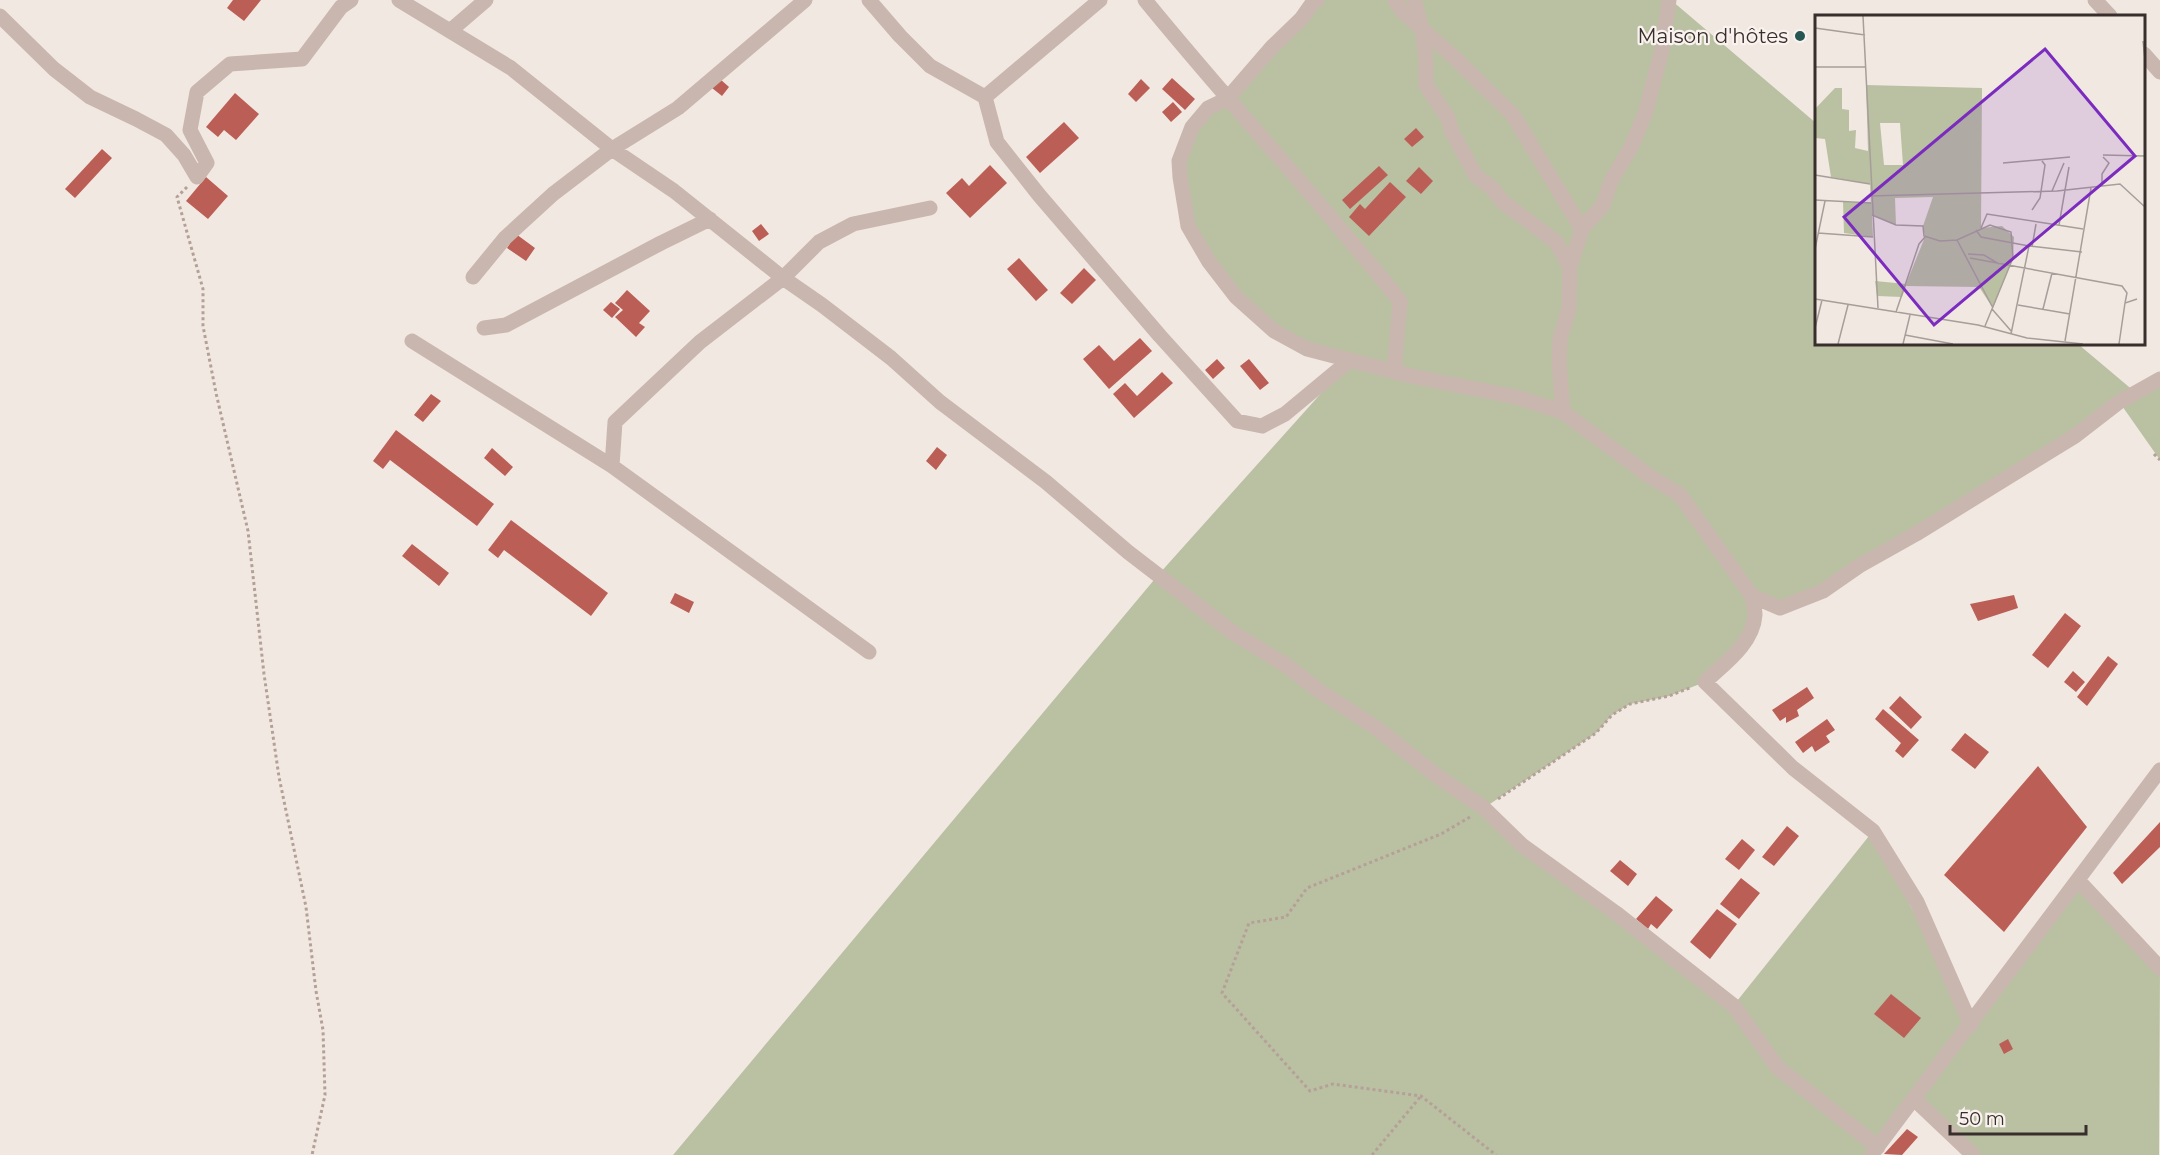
<svg xmlns="http://www.w3.org/2000/svg" width="2160" height="1155" viewBox="0 0 2160 1155" font-family="Montserrat,sans-serif">
  <style>
    .green { fill: #bac0a2 }
    .building { fill: #bb5f56 }
    .lines { fill: none; stroke-linecap: round; stroke-linejoin: round }
    .path { stroke: #b5a098; stroke-width: 3; stroke-dasharray: 3 3; stroke-linecap: butt }
    .minor { stroke: #c9b6ae; stroke-width: 15 }
    .poi-dot { fill: #255652; stroke: #f9f2ee; stroke-width: 2 }
    .labels { text-anchor: middle; stroke-width: 4.5; stroke-linejoin: round; paint-order: stroke }
    .poi-label { font-size: 20px; fill: #382e2c; stroke: #f9f2ee; text-anchor: end }
    .inset-road { fill: none; stroke: #a79e99; stroke-width: 1.5 }
    .view { fill: #7b2cbf; fill-opacity: 0.15; stroke: #7b2cbf; stroke-width: 3 }
    .inset-edge { fill: none; stroke: #382e2c; stroke-width: 3 }
  </style>
  <rect width="100%" height="100%" fill="#f1e8e2"/>
  <path class="green" d="M1317 0H1671L1816 123V344H2078L2135 392 2160 375V460L2120 403 1859 566 1780 608 1752 596 1750 636 1705 682 1669 696 1630 704 1612 715 1596 733 1484 808 1733 1006 1873 831 1970 1024 2078 880 2160 968 2159 1155H1973L1914 1099 1872 1155H673L1159 574 1350 361 1284 336 1236 297 1188 226 1180 177 1192 127Z"/>
  <path class="building" d="M233 0H261L244 21 227 8Z
    M1172 78 1195 99 1185 110 1162 89Z
    M720 79 729 87 722 96 712 88Z
    M1141 79 1150 88 1136 102 1128 94Z
    M235 93 259 114 236 140 224 130 218 137 206 127Z
    M1173 102 1182 112 1171 122 1162 112Z
    M1064 122 1079 138 1040 173 1026 157Z
    M1416 128 1424 137 1412 147 1404 139Z
    M102 149 112 158 75 198 65 189Z
    M990 165 1007 183 970 218 946 193 962 178 969 186Z
    M1379 166 1388 175 1350 209 1342 200Z
    M1419 167 1433 181 1421 194 1406 181Z
    M206 177 228 196 208 219 186 201Z
    M1390 182 1406 197 1369 236 1349 217 1360 204 1365 209Z
    M761 224 769 234 759 241 752 231Z
    M516 234 535 248 526 261 507 248Z
    M1019 258 1048 290 1036 301 1007 269Z
    M1084 268 1096 280 1072 304 1060 293Z
    M627 290 650 311 639 323 645 327 636 337 615 317 623 310 615 303Z
    M611 302 620 309 612 318 603 310Z
    M1140 338 1152 351 1109 389 1083 359 1099 345 1114 361Z
    M1217 359 1225 368 1213 379 1205 370Z
    M1249 359 1269 383 1260 390 1240 366Z
    M1162 372 1173 383 1134 418 1113 394 1125 383 1137 396Z
    M431 394 441 401 423 422 414 415Z
    M396 430 494 504 477 526 390 460 383 469 373 461Z
    M937 447 947 455 936 470 926 461Z
    M492 448 513 467 505 476 484 458Z
    M511 520 608 593 591 616 504 550 498 558 488 550Z
    M412 544 449 573 439 586 402 556Z
    M675 593 694 602 689 613 670 603Z
    M2014 595 2018 608 1978 621 1970 604Z
    M2065 613 2081 626 2048 668 2032 655Z
    M2108 656 2118 664 2087 706 2077 697Z
    M2073 671 2085 682 2076 692 2064 682Z
    M1807 687 1814 698 1797 710 1799 716 1786 723V717L1780 721 1772 710Z
    M1900 696 1922 717 1911 729 1889 708Z
    M1883 709 1919 740 1903 758 1895 751 1901 743 1875 719Z
    M1827 719 1835 730 1826 736 1830 742 1815 752 1812 746 1803 753 1795 742Z
    M1965 733 1989 752 1975 769 1951 750Z
    M2038 766 2087 827 2004 932 1944 875Z
    M2160 822V847L2122 884 2113 873Z
    M1787 826 1799 836 1774 866 1762 857Z
    M1742 839 1755 850 1739 870 1725 859Z
    M1620 860 1637 874 1628 886 1610 871Z
    M1741 878 1760 893 1739 919 1720 904Z
    M1656 896 1673 910 1657 929 1651 924 1648 929 1636 919Z
    M1717 909 1737 924 1710 959 1690 942Z
    M1891 994 1921 1018 1904 1038 1874 1014Z
    M2008 1039 2013 1049 2004 1054 1999 1044Z
    M1907 1129 1918 1137 1902 1155 1884 1154Z"/>
  <g class="lines">
    <path class="path" d="M187 187 177 197 203 289V326L216 393 248 531 264 674 279 777 306 907 316 991 323 1030 325 1095 312 1155
      M2154 454 2160 460
      M1498 799 1596 733 1612 715 1630 704 1669 696 1692 687
      M1470 817 1441 834 1307 888 1286 917 1249 923 1222 993 1310 1091 1333 1084 1421 1096 1496 1155
      M1372 1155 1421 1096"/>
    <path class="minor" d="M399 0 511 68 612 149 674 191 783 278 822 305 891 358 940 402 1046 482 1128 552 1232 632 1286 665 1318 690 1375 727 1437 776 1484 808 1522 845 1616 913 1734 1006 1778 1068 1878 1147
      M869 0 900 36 930 66 985 97 997 142 1039 195 1160 336 1237 421 1262 426 1285 414 1350 360
      M1145 0C1228 102 1318 198 1400 301L1394 372
      M1317 0 1313 2 1301 19 1272 47 1227 99 1208 108 1192 127 1179 161 1180 177 1188 226 1209 262 1236 297 1274 331 1307 349 1411 376 1516 397 1563 412 1648 475 1680 495 1752 596C1753 602 1755 609 1755 615 1753 644 1724 664 1705 682L1793 768 1873 831 1917 902 1971 1025
      M1395 0 1403 12 1456 59 1513 115 1582 229
      M1414 0 1422 28 1426 59V85L1448 118 1452 132 1476 176 1492 188 1503 202 1556 242 1570 267
      M2095 0 2110 16
      M0 16 54 69 90 97 136 119 166 135 184 155 197 177 207 163 190 130 197 92 230 64 302 59 341 7 351 0
      M450 31 486 0
      M2144 54 2160 72
      M985 97 1100 0
      M473 277 505 238 553 194 612 149 678 108 805 0
      M484 328 506 325 661 243 710 219
      M412 341 612 466 869 652
      M1563 412 1559 360 1560 339 1569 309 1570 267 1582 229 1603 205 1611 181 1631 147 1645 114 1662 50 1669 0
      M612 466 615 422 700 342 783 278 819 242 853 224 930 208
      M1752 596 1780 608 1823 591 1859 566 1916 534 2075 436 2119 402 2160 379
      M2078 880 2160 968
      M1914 1099 1973 1155
      M1872 1154 2160 770"/>
  </g>
  <circle class="poi-dot" cx="1800" cy="36" r="6"/>
  <g class="labels">
    <g class="poi-label">
      <text x="1788" y="43">Maison d'hôtes</text>
    </g>
  </g>
  <g transform="translate(1815 15)">
    <rect width="330" height="330" fill="#f1e8e2"/>
    <path d="M51 70 167 73 166 213 187 211 199 222 198 243 178 293 164 272 91 271 87 282 62 281 60 266 91 269 110 222 108 211 118 182 80 183 81 210 57 200 58 222 29 218 28 187 56 188 55 169 16 162 10 124 0 123V94L20 73H27V94L34 95V116L41 115 40 133 53 136ZM65 108H85L88 150H69Z" fill="#bac0a2" fill-rule="evenodd"/>
    <path class="inset-road" d="M48 1 63 293M0 13 50 20M328 26 330 44M0 52H50M288 140 330 141M188 148 255 142M0 160 55 169M287 171V159L294 148 288 142M237 176 249 148M55 181 242 176 305 169 330 192M0 185 56 188M217 195 225 183 230 150 227 146M57 200 81 210 108 211 109 221 125 226 142 225 175 210 196 217 198 243 170 311M244 210 254 152M166 213 172 199 268 214M161 215 166 222 214 231M3 218 58 222M142 225 178 293M217 232 221 209M0 234 10 186M153 239 169 240 184 249M155 243 307 271 312 278 310 288M0 284 163 310 212 323 268 329M203 290 255 299M177 294 197 317M228 294 237 258M81 297 104 229 110 222M0 313 7 285M196 319 214 231 267 237M90 320 138 329M250 326 276 173M23 329 33 290M88 329 95 300M304 329 310 288 322 284"/>
    <path class="view" d="M230 34 320 141 119 310 29 202Z"/>
    <rect width="330" height="330" class="inset-edge"/>
  </g>
  <path d="M1950 1125v9h136v-9" fill="none" stroke="#382e2c" stroke-width="3"/>
  <text x="1959" y="1125" font-size="18" fill="#382e2c" stroke="#f9f2ee" stroke-width="4.5" paint-order="stroke">50 m</text>
</svg>
